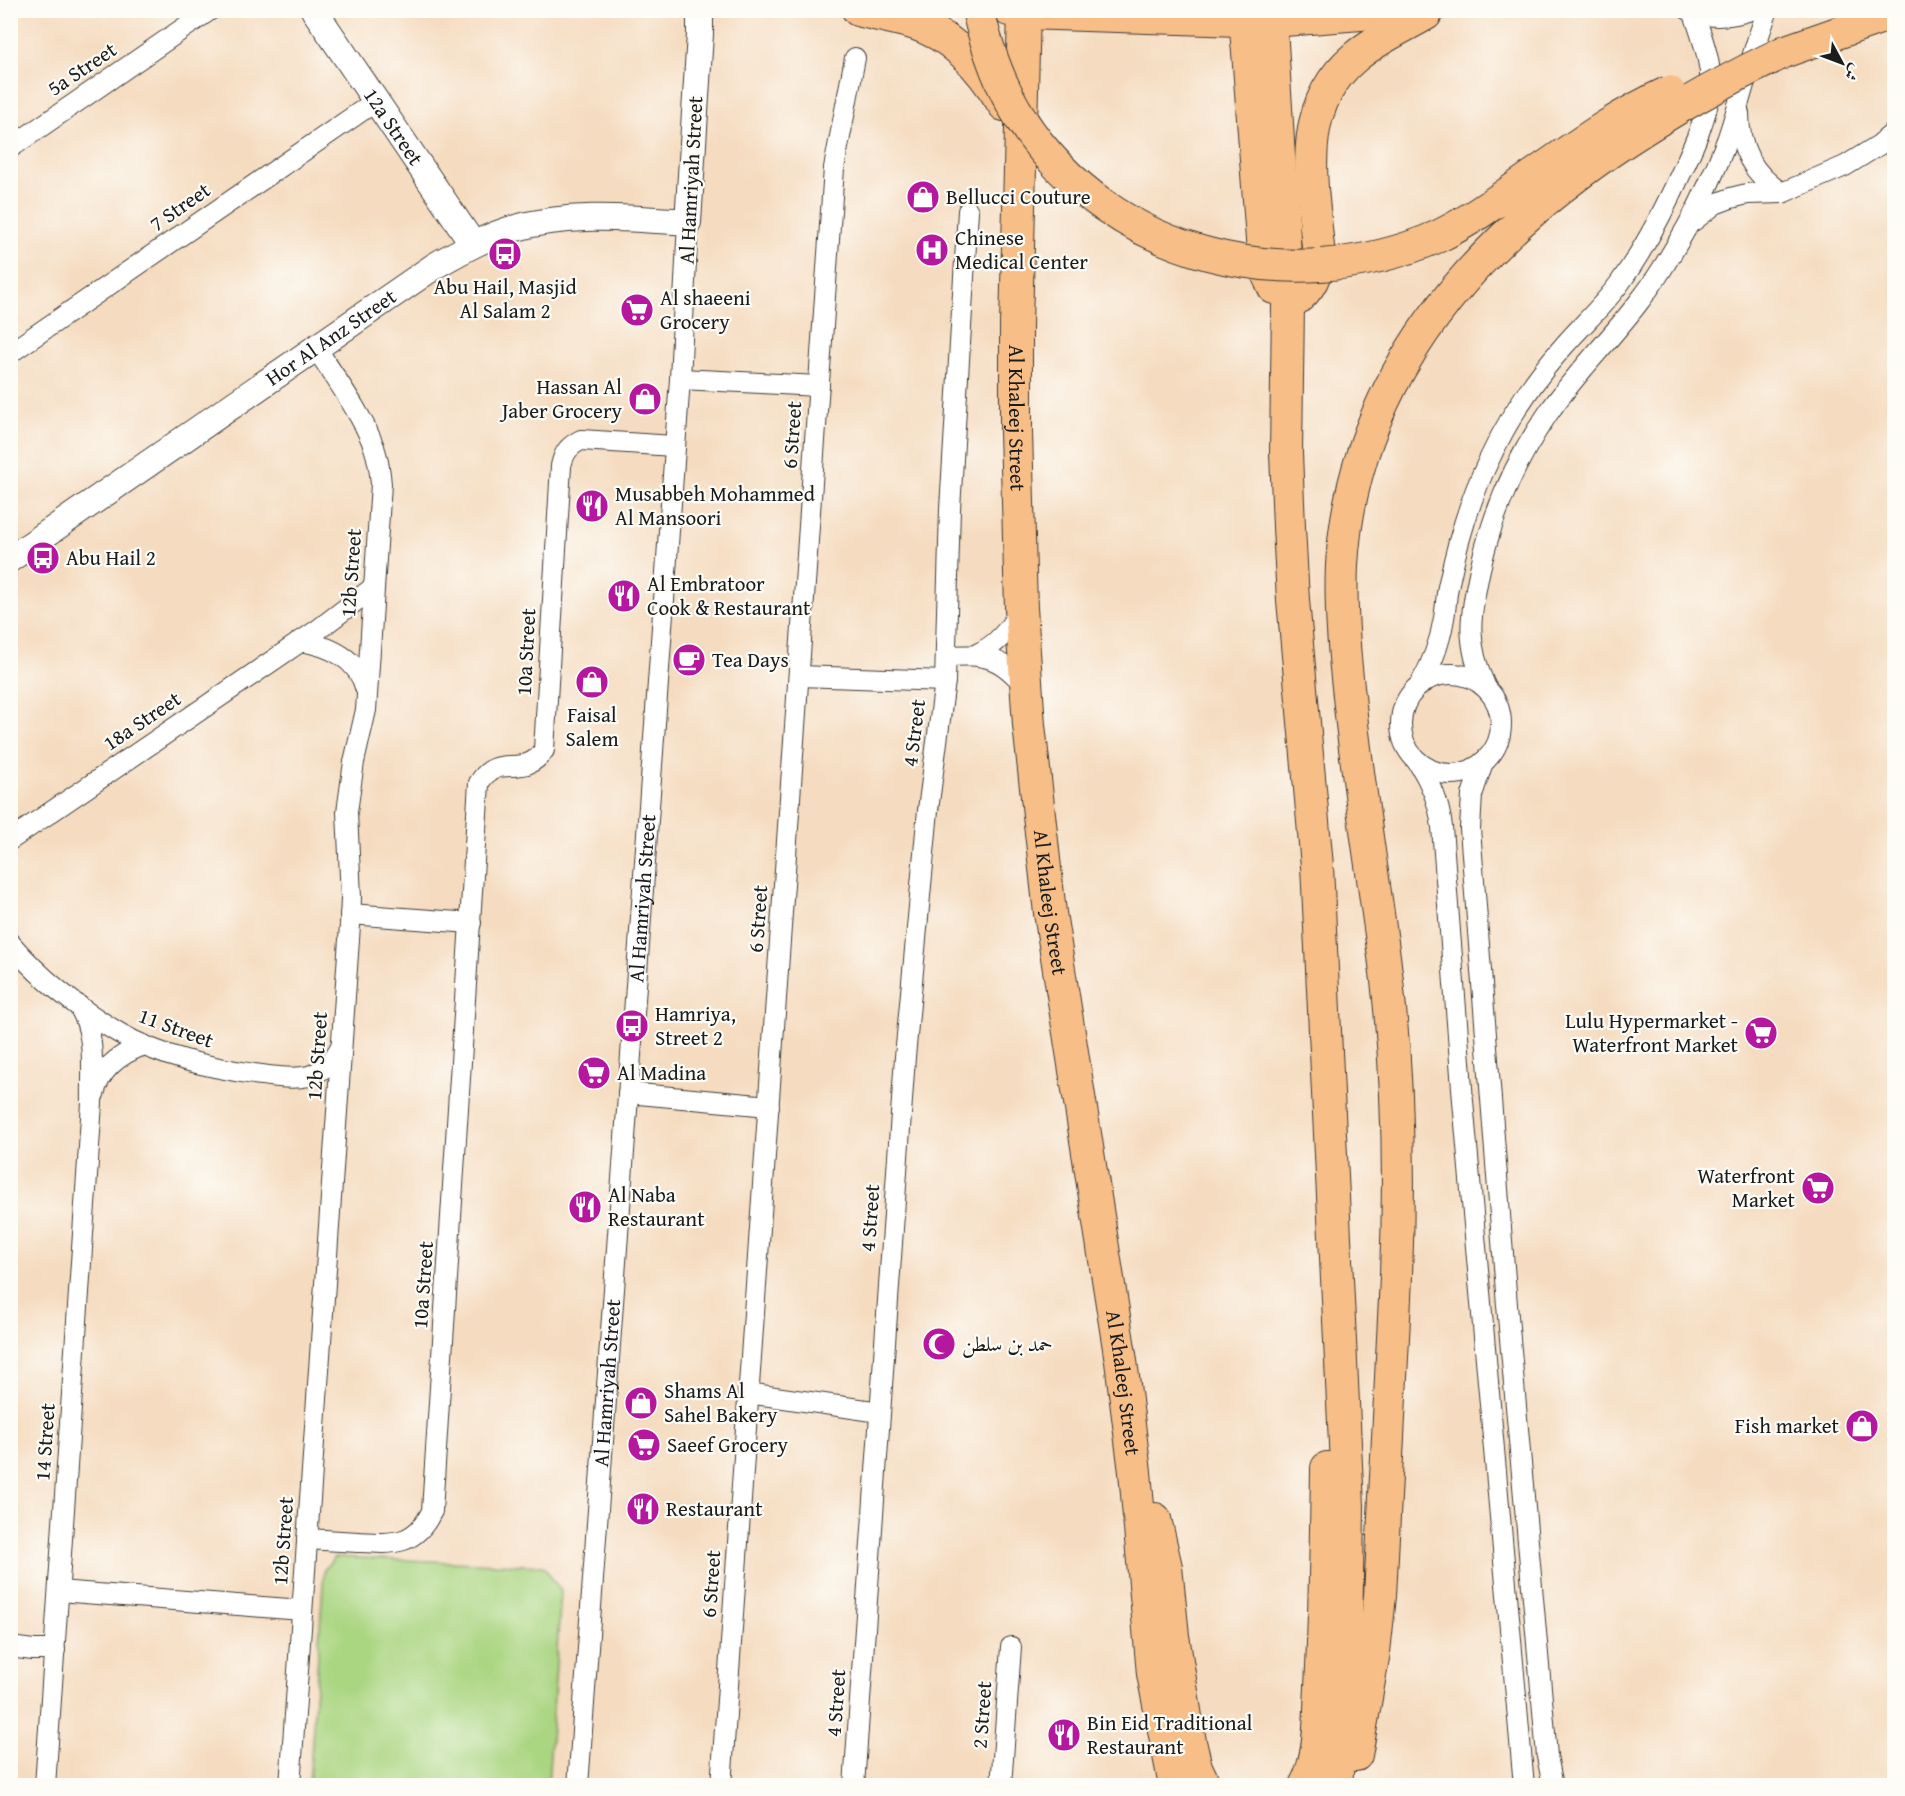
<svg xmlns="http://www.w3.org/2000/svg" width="1905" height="1796" viewBox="0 0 1905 1796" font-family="'Gentium Book Plus',Amiri,serif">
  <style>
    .green { fill: #aad581; stroke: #63784e; stroke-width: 1.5 }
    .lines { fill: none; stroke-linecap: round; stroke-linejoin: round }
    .minor-casing { stroke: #3d3935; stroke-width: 22 }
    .tertiary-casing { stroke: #3d3935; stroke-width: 28 }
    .primary-casing { stroke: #3d3935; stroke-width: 34 }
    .minor { stroke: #fff; stroke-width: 20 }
    .tertiary { stroke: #fff; stroke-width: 26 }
    .primary { stroke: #f7be87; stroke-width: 32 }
    .primary-bridge-casing { stroke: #3d3935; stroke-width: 34; stroke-linecap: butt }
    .primary-bridge { stroke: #f7be87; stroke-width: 32 }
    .labels { text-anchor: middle; stroke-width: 4.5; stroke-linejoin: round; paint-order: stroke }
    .street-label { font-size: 21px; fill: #1c1c1c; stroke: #fdfcf7 }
    .poi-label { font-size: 21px; fill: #1c1c1c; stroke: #fdfcf7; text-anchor: start }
  </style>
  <rect width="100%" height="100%" fill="#fdfcf7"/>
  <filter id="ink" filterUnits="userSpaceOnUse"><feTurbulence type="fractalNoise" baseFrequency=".0167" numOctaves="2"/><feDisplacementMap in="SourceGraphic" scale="12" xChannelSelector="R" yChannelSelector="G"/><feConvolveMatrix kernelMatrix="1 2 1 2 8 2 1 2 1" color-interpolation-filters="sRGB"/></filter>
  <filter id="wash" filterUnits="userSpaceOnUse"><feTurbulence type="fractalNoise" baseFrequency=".008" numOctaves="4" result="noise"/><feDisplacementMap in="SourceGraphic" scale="24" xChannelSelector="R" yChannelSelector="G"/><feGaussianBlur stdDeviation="1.35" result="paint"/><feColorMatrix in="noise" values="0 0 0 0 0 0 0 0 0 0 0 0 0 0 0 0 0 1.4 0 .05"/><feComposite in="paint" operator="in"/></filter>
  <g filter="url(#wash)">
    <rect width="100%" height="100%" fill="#f5dcc0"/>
    <path class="green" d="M334 1557 543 1566 561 1591 548 1785H309L324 1570Z"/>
  </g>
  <g filter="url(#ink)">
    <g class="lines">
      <defs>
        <g id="minor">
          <path d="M1689 10C1709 19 1730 17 1751 10"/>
          <path d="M1739 113C1739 148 1752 174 1782 193"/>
          <path d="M10 148 210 10"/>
          <path d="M1693 221 1715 204 1731 198 1747 194 1782 193 1845 166 1879 145 1894 132"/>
          <path d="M10 353 376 101"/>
          <path d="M680 379 819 386"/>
          <path d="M300 641C330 646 358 658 366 690"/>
          <path d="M977 654C997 645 1010 629 1020 610"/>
          <path d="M946 656C985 654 999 655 1026 687"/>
          <circle cx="1451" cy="724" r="50"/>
          <path d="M799 676 945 681"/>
          <path d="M1419 686C1432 665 1440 642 1444 618 1446 608 1446 597 1448 587 1457 544 1469 501 1488 462 1507 421 1532 382 1562 348 1581 326 1602 307 1619 284 1645 248 1665 209 1683 169 1694 145 1706 119 1710 92 1713 65 1702 38 1694 13"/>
          <path d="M1486 688C1465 643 1470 615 1480 569 1493 512 1516 459 1549 412 1576 373 1610 340 1638 303 1657 279 1672 253 1687 227 1702 200 1716 169 1727 140 1742 97 1751 53 1768 10"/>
          <path d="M1417 761C1431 782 1439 802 1442 827L1463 1101 1524 1786"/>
          <path d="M1483 762 1472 795 1470 829 1507 1305 1547 1756 1553 1786"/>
          <path d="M10 840 319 629 374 587"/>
          <path d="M350 914 471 923"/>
          <path d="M10 943C40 978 79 1009 119 1033 160 1057 208 1067 254 1074 271 1076 291 1080 309 1076 324 1071 334 1060 341 1046"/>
          <path d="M628 1093 769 1106"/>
          <path d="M94 1094C100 1068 120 1054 144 1045"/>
          <path d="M748 1393 880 1412"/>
          <path d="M307 1539C324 1540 341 1541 358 1542 394 1544 415 1546 432 1511L479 783C498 751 523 781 544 750L561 466C564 452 569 446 581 440L674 446"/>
          <path d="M59 1591 302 1610"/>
          <path d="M10 1647 33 1650H55"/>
          <path d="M45 1786 92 1103C91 1070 97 1033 78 1005"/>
          <path d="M290 1786 350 925 351 897 347 812 354 762 366 710 381 484C380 471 378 459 374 447 363 416 334 376 316 348"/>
          <path id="s1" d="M578 1786 680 379 688 222"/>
          <path d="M721 1786 834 168 855 58"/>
          <path d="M854 1786 905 1057 928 810 945 681 950 509 968 211"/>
          <path d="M1001 1786 1011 1647"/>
        </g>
        <g id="tertiary">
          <path id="s2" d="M314 10 473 244"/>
          <path id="s3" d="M10 559 436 265C461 251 485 237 512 229 569 212 629 218 688 222L700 34V10"/>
        </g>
        <g id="primary">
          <path d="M858 10C876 15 895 18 912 23 953 35 983 70 1004 105"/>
          <path d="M1009 10 1024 13 1271 21 1412 10"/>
          <path id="s4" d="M1024 10 1016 326V431L1021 608 1029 725 1050 913 1121 1361 1135 1472 1153 1674 1175 1786"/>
          <path d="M1241 10 1245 20 1248 52 1264 267 1274 288"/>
          <path d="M1270 10 1288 304 1286 453 1289 527 1293 600 1317 866 1348 1506 1346 1653 1336 1786"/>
          <path d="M1786 51 1894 13"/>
          <path d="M1288 304C1308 294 1316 278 1319 257 1313 187 1293 109 1355 57 1376 39 1402 28 1426 14"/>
          <path d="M1155 1519 1166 1567 1173 1636 1190 1742 1196 1767 1205 1786"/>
          <path d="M1356 1755 1374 1652 1380 1596 1395 1298"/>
          <path d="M1305 1786C1321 1757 1319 1719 1321 1687 1325 1614 1326 1541 1327 1468"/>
        </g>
      </defs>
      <use href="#minor" class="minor-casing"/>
      <use href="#tertiary" class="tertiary-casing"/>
      <use href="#primary" class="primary-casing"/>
      <use href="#minor" class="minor"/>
      <use href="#tertiary" class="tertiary"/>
      <use href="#primary" class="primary"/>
      <defs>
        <path id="primary-bridge" d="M978 10C987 49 1000 86 1021 119 1111 258 1291 301 1439 236 1470 221 1498 200 1527 180 1573 148 1618 115 1669 92
          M1395 1298C1401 1176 1399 1056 1381 935 1370 855 1357 776 1349 696 1344 653 1340 609 1342 565 1357 311 1575 152 1786 51"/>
      </defs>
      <use href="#primary-bridge" class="primary-bridge-casing"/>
      <use href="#primary-bridge" class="primary-bridge"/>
    </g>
  </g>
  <defs>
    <symbol id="shop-disc" viewBox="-11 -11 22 22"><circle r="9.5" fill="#b5179e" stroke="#fdfcf7"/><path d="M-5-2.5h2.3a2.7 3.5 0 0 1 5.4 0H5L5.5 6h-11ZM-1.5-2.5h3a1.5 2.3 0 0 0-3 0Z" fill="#fff"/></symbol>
    <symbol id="hospital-disc" viewBox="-11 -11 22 22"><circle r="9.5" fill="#b5179e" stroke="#fdfcf7"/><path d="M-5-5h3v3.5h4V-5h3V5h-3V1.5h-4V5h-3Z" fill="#fff"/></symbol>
    <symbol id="bus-disc" viewBox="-11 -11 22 22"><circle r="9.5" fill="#b5179e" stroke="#fdfcf7"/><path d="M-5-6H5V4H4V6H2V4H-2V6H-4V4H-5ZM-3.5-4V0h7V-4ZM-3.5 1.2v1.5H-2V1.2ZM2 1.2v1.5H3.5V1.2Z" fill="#fff"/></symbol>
    <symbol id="supermarket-disc" viewBox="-11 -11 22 22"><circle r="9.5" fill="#b5179e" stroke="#fdfcf7"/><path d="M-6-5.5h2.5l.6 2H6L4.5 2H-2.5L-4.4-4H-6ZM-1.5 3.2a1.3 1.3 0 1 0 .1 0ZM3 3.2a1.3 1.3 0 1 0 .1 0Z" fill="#fff"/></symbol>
    <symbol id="restaurant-disc" viewBox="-11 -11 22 22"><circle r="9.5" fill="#b5179e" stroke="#fdfcf7"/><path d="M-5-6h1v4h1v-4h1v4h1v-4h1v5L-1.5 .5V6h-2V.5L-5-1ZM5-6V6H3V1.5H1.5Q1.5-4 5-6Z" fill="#fff"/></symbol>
    <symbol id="cafe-disc" viewBox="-11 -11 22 22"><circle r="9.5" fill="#b5179e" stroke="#fdfcf7"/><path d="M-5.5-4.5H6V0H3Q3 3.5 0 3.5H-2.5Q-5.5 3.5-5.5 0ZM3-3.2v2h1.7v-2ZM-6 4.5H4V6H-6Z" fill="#fff"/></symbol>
    <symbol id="mosque-disc" viewBox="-11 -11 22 22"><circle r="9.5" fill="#b5179e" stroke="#fdfcf7"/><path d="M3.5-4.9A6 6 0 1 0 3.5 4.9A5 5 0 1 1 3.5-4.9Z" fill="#fff"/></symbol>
  </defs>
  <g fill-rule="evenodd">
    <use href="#shop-disc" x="904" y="178" width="38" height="38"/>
    <use href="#hospital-disc" x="913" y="231" width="38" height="38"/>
    <use href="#bus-disc" x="486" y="235" width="38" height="38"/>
    <use href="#supermarket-disc" x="618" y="291" width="38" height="38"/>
    <use href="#shop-disc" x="626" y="380" width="38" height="38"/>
    <use href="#restaurant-disc" x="573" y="487" width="38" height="38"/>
    <use href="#bus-disc" x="24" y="539" width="38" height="38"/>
    <use href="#restaurant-disc" x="605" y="577" width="38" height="38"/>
    <use href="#cafe-disc" x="670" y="641" width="38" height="38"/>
    <use href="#shop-disc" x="573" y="663" width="38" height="38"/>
    <use href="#bus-disc" x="613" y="1007" width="38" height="38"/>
    <use href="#supermarket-disc" x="1742" y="1014" width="38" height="38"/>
    <use href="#supermarket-disc" x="575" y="1054" width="38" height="38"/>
    <use href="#supermarket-disc" x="1799" y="1169" width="38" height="38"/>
    <use href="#restaurant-disc" x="566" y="1188" width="38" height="38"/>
    <use href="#mosque-disc" x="920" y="1325" width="38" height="38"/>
    <use href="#shop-disc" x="622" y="1384" width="38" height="38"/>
    <use href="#shop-disc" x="1843" y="1407" width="38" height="38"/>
    <use href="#supermarket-disc" x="625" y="1426" width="38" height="38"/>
    <use href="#restaurant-disc" x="624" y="1490" width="38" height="38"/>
    <use href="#restaurant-disc" x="1045" y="1716" width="38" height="38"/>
  </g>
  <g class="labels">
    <g class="street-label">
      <text transform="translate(82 69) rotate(-34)" y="7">5a Street</text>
      <text dy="7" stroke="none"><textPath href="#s2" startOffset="141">12a Street</textPath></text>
      <text transform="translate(691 180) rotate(-87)" y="7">Al Hamriyah Street</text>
      <text transform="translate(180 207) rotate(-35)" y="7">7 Street</text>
      <text dy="7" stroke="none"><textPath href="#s3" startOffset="390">Hor Al Anz Street</textPath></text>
      <text dy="7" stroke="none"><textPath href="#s4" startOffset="408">Al Khaleej Street</textPath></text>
      <text transform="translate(792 435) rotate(-86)" y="7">6 Street</text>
      <text transform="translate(351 573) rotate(-86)" y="7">12b Street</text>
      <text transform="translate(526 652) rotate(-87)" y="7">10a Street</text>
      <text transform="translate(142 721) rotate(-34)" y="7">18a Street</text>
      <text transform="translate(914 733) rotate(-83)" y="7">4 Street</text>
      <text dy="7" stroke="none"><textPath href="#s1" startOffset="890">Al Hamriyah Street</textPath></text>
      <text dy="7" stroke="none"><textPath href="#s4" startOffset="894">Al Khaleej Street</textPath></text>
      <text transform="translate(758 919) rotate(-86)" y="7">6 Street</text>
      <text transform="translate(176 1028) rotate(20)" y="7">11 Street</text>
      <text transform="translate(317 1056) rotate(-86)" y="7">12b Street</text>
      <text transform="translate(870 1218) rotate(-86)" y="7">4 Street</text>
      <text transform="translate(423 1285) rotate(-86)" y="7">10a Street</text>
      <text dy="7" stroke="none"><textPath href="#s4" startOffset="1380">Al Khaleej Street</textPath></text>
      <text dy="7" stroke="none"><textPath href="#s1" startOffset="404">Al Hamriyah Street</textPath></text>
      <text transform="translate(45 1442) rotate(-86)" y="7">14 Street</text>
      <text transform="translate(283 1541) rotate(-86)" y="7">12b Street</text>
      <text transform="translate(711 1584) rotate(-86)" y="7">6 Street</text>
      <text transform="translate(836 1703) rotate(-86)" y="7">4 Street</text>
      <text transform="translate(982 1715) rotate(-86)" y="7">2 Street</text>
    </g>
    <g class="poi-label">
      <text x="946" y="204">Bellucci Couture</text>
      <text x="955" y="245">Chinese<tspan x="955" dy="24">Medical Center</tspan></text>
      <text x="505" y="294" text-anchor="middle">Abu Hail, Masjid<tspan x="505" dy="24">Al Salam 2</tspan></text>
      <text x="660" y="305">Al shaeeni<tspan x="660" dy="24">Grocery</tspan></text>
      <text x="622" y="394" text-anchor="end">Hassan Al<tspan x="622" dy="24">Jaber Grocery</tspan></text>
      <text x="615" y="501">Musabbeh Mohammed<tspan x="615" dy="24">Al Mansoori</tspan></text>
      <text x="66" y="565">Abu Hail 2</text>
      <text x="647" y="591">Al Embratoor<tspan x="647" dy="24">Cook &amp; Restaurant</tspan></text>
      <text x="712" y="667">Tea Days</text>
      <text x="592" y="722" text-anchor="middle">Faisal<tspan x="592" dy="24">Salem</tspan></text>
      <text x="655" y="1021">Hamriya,<tspan x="655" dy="24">Street 2</tspan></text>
      <text x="1738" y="1028" text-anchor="end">Lulu Hypermarket -<tspan x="1738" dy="24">Waterfront Market</tspan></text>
      <text x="617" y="1080">Al Madina</text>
      <text x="1795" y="1183" text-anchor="end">Waterfront<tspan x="1795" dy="24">Market</tspan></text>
      <text x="608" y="1202">Al Naba<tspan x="608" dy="24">Restaurant</tspan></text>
      <text x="962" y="1351">حمد بن سلطن</text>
      <text x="664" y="1398">Shams Al<tspan x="664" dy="24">Sahel Bakery</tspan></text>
      <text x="1839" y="1433" text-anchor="end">Fish market</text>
      <text x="667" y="1452">Saeef Grocery</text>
      <text x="666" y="1516">Restaurant</text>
      <text x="1087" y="1730">Bin Eid Traditional<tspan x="1087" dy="24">Restaurant</tspan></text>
    </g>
  </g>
  <rect width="1905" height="1796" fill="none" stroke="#fdfcf7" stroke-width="36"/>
  <g transform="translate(1842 63) rotate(131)" stroke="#fdfcf7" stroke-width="4.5" paint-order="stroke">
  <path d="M0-4.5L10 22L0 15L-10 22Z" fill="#1c1c1c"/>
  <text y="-9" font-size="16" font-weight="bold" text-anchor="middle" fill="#1c1c1c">ش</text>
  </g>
</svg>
